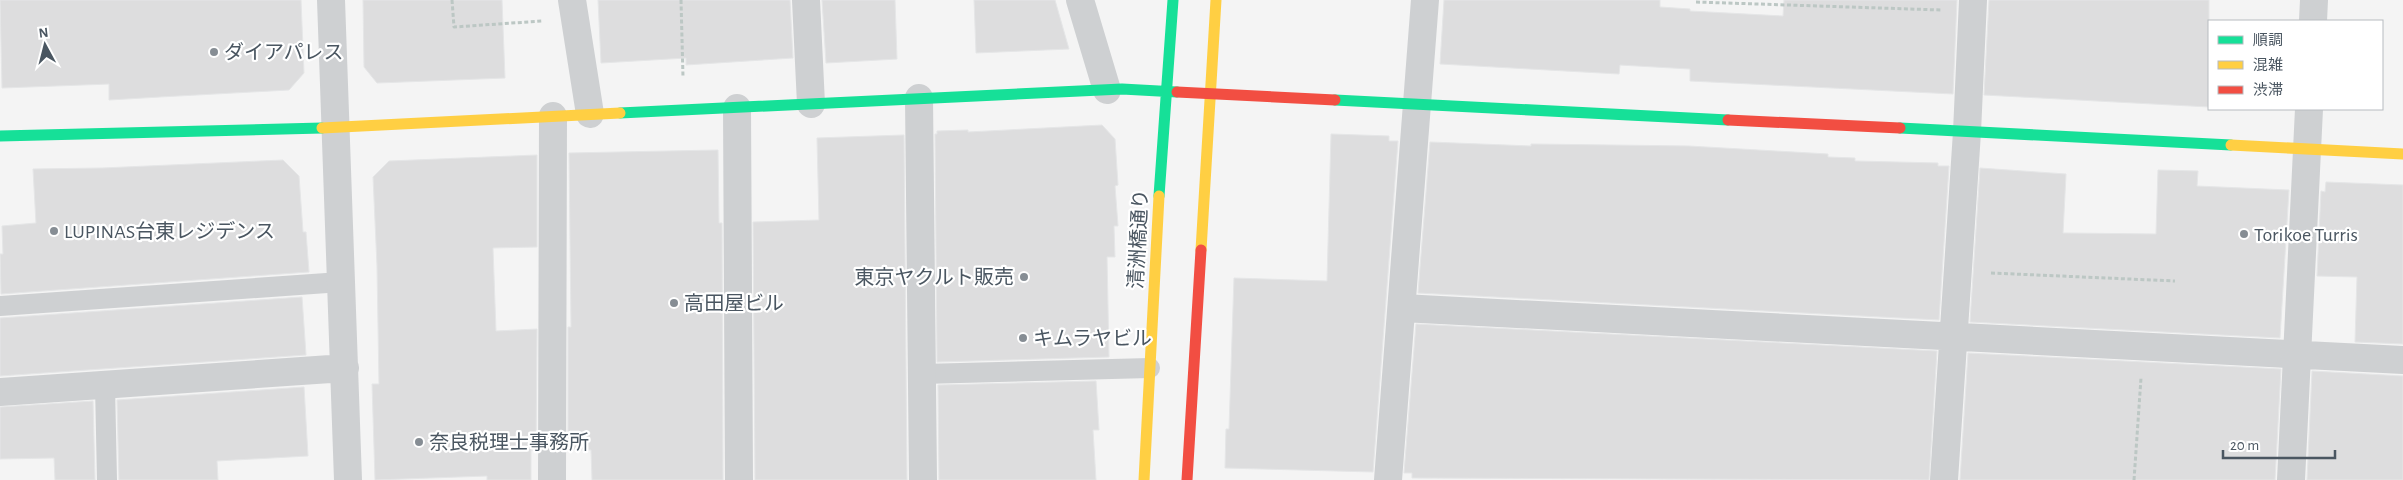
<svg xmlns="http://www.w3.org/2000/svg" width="2403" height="480" viewBox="0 0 2403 480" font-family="'Alegreya Sans','Noto Sans JP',sans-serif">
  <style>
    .building { fill: #ddddde; stroke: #e5e6e7 }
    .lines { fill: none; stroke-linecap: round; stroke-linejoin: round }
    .path { stroke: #bcc7c4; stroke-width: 3; stroke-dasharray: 4 2.5; stroke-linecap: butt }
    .lane { stroke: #ced0d2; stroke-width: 20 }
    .street { stroke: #ced0d2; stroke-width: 28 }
    .fast { stroke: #16e098; stroke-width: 11 }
    .slow { stroke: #ffcf43; stroke-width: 11 }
    .jam { stroke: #f24e42; stroke-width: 11 }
    .poi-dot { fill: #868d94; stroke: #fff; stroke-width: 2 }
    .labels { text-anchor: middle; stroke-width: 4.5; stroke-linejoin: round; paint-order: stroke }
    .poi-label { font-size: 20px; fill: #4a5661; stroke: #fff; text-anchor: start }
    .street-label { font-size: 20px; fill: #4a5661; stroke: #fff }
  </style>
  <rect width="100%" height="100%" fill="#f4f4f4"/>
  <path class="building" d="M0 0H301L304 73 289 90 160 97 109 100V84L2 88Z
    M363 0H502L505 78 377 83 364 67Z
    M598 0H790L793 58 686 65V58L601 63Z
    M822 0H895L897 59 826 63Z
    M974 0H1055L1069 49 976 53Z
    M1444 0H1660V7L1690 9V11L1783 16 1784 0H1957L1953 94 1690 81V69L1620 65 1619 74 1440 64Z
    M1989 0H2209V107L1984 95Z
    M1102 125 1115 139 1118 185 1115 186 1118 226H1114L1115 257H1107L1109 357 937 362 935 134H937V131L968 130V132Z
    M1331 134 1389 136V141H1398L1373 472 1225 468 1226 429H1229L1234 278 1327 281Z
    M904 135 907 480H755L753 222 819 220 817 138Z
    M1430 142 1531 146V144L1689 146 1828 154V157L1855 158V161L1938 163V166H1949L1939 320 1418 293Z
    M718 150 719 223H722L723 480H592L591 450H568V327H571L569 153Z
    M537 155V247L493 248 496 331 537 329 536 450H531V480H487V476L375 480 372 384H379L377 266 373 177 389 161Z
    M283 160 299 176 303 232H306L309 272 1 294 0 254H3L2 226 36 223 33 169 102 168Z
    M1980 168 2066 174 2063 233H2065L2156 234 2158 170 2198 171 2197 186 2289 190 2280 338 1970 322Z
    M2326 182 2403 185V344L2355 342 2357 277 2317 276 2321 191 2325 192Z
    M302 297 306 355 0 376V318Z
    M1416 324 1937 351 1929 480 1412 478V473H1404Z
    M1968 353 2281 369 2275 480H1960Z
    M2312 371 2403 376V480H2307Z
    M1096 381 1099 430H1093L1096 480H939L938 385Z
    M304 387 308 456 217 461 218 480H119L117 400Z
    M93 401 95 480H55L54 458 0 459V407Z"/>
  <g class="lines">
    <path class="path" d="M452 0 454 27 542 21
      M681 0 683 77
      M1696 2 1941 10
      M1991 273 2175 281
      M2134 480 2141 378"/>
    <path class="lane" d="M0 306 341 282
      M922 374 1150 368
      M105 385 107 480"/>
    <path class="street" d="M331 0 348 480
      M572 0 590 114
      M806 0 811 104
      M1080 0 1107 90
      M2313 21 2314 0
      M919 98 923 480
      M737 108 739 480
      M1402 308 2403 360
      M0 392 345 368
      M552 480 553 116
      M1388 480 1425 0
      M1944 480 1967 132 1973 0
      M2291 480 2309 109"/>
    <path class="fast" d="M1335 100 1728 120
      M620 113 1122 89 1177 92
      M1900 128 2231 145
      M0 136 322 128
      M1159 196 1173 0"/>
    <path class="slow" d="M322 128 620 113
      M2231 145 2403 154
      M1201 250 1216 0
      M1144 480 1159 196"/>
    <path class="jam" d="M1177 92 1335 100
      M1728 120 1900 128
      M1187 480 1201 250"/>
  </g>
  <g class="poi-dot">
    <circle cx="214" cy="52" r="5"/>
    <circle cx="54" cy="231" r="5"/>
    <circle cx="2244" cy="234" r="5"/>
    <circle cx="1024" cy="277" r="5"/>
    <circle cx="674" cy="303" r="5"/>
    <circle cx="1023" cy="338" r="5"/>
    <circle cx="419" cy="442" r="5"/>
  </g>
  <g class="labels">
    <g class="poi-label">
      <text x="224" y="59">ダイアパレス</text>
      <text x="64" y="238">LUPINAS台東レジデンス</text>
      <text x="2254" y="241">Torikoe Turris</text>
      <text x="1014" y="284" text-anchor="end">東京ヤクルト販売</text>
      <text x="684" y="310">高田屋ビル</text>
      <text x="1033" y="345">キムラヤビル</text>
      <text x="429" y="449">奈良税理士事務所</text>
    </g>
    <g class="street-label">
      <text transform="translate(1138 239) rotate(-87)" y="7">清洲橋通り</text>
    </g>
  </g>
  <rect x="2208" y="20" width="175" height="90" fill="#ffffff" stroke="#b7bbc0"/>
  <rect x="2218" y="36" width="25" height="8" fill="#16e098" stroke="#b7bbc0"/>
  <text x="2253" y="45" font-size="15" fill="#4a5661">順調</text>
  <rect x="2218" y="61" width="25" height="8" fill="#ffcf43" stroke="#b7bbc0"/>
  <text x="2253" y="70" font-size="15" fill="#4a5661">混雑</text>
  <rect x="2218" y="86" width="25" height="8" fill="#f24e42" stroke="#b7bbc0"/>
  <text x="2253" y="95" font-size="15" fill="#4a5661">渋滞</text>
  <g transform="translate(45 45) rotate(353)" stroke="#ffffff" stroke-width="4" paint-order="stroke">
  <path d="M0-4L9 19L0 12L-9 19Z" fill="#4a5661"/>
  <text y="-8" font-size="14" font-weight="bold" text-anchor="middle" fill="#4a5661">N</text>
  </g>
  <path d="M2223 450v8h112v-8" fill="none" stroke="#4a5661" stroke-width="2.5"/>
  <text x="2230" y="450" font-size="15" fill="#4a5661" stroke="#ffffff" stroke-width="4" paint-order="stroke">20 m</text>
</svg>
